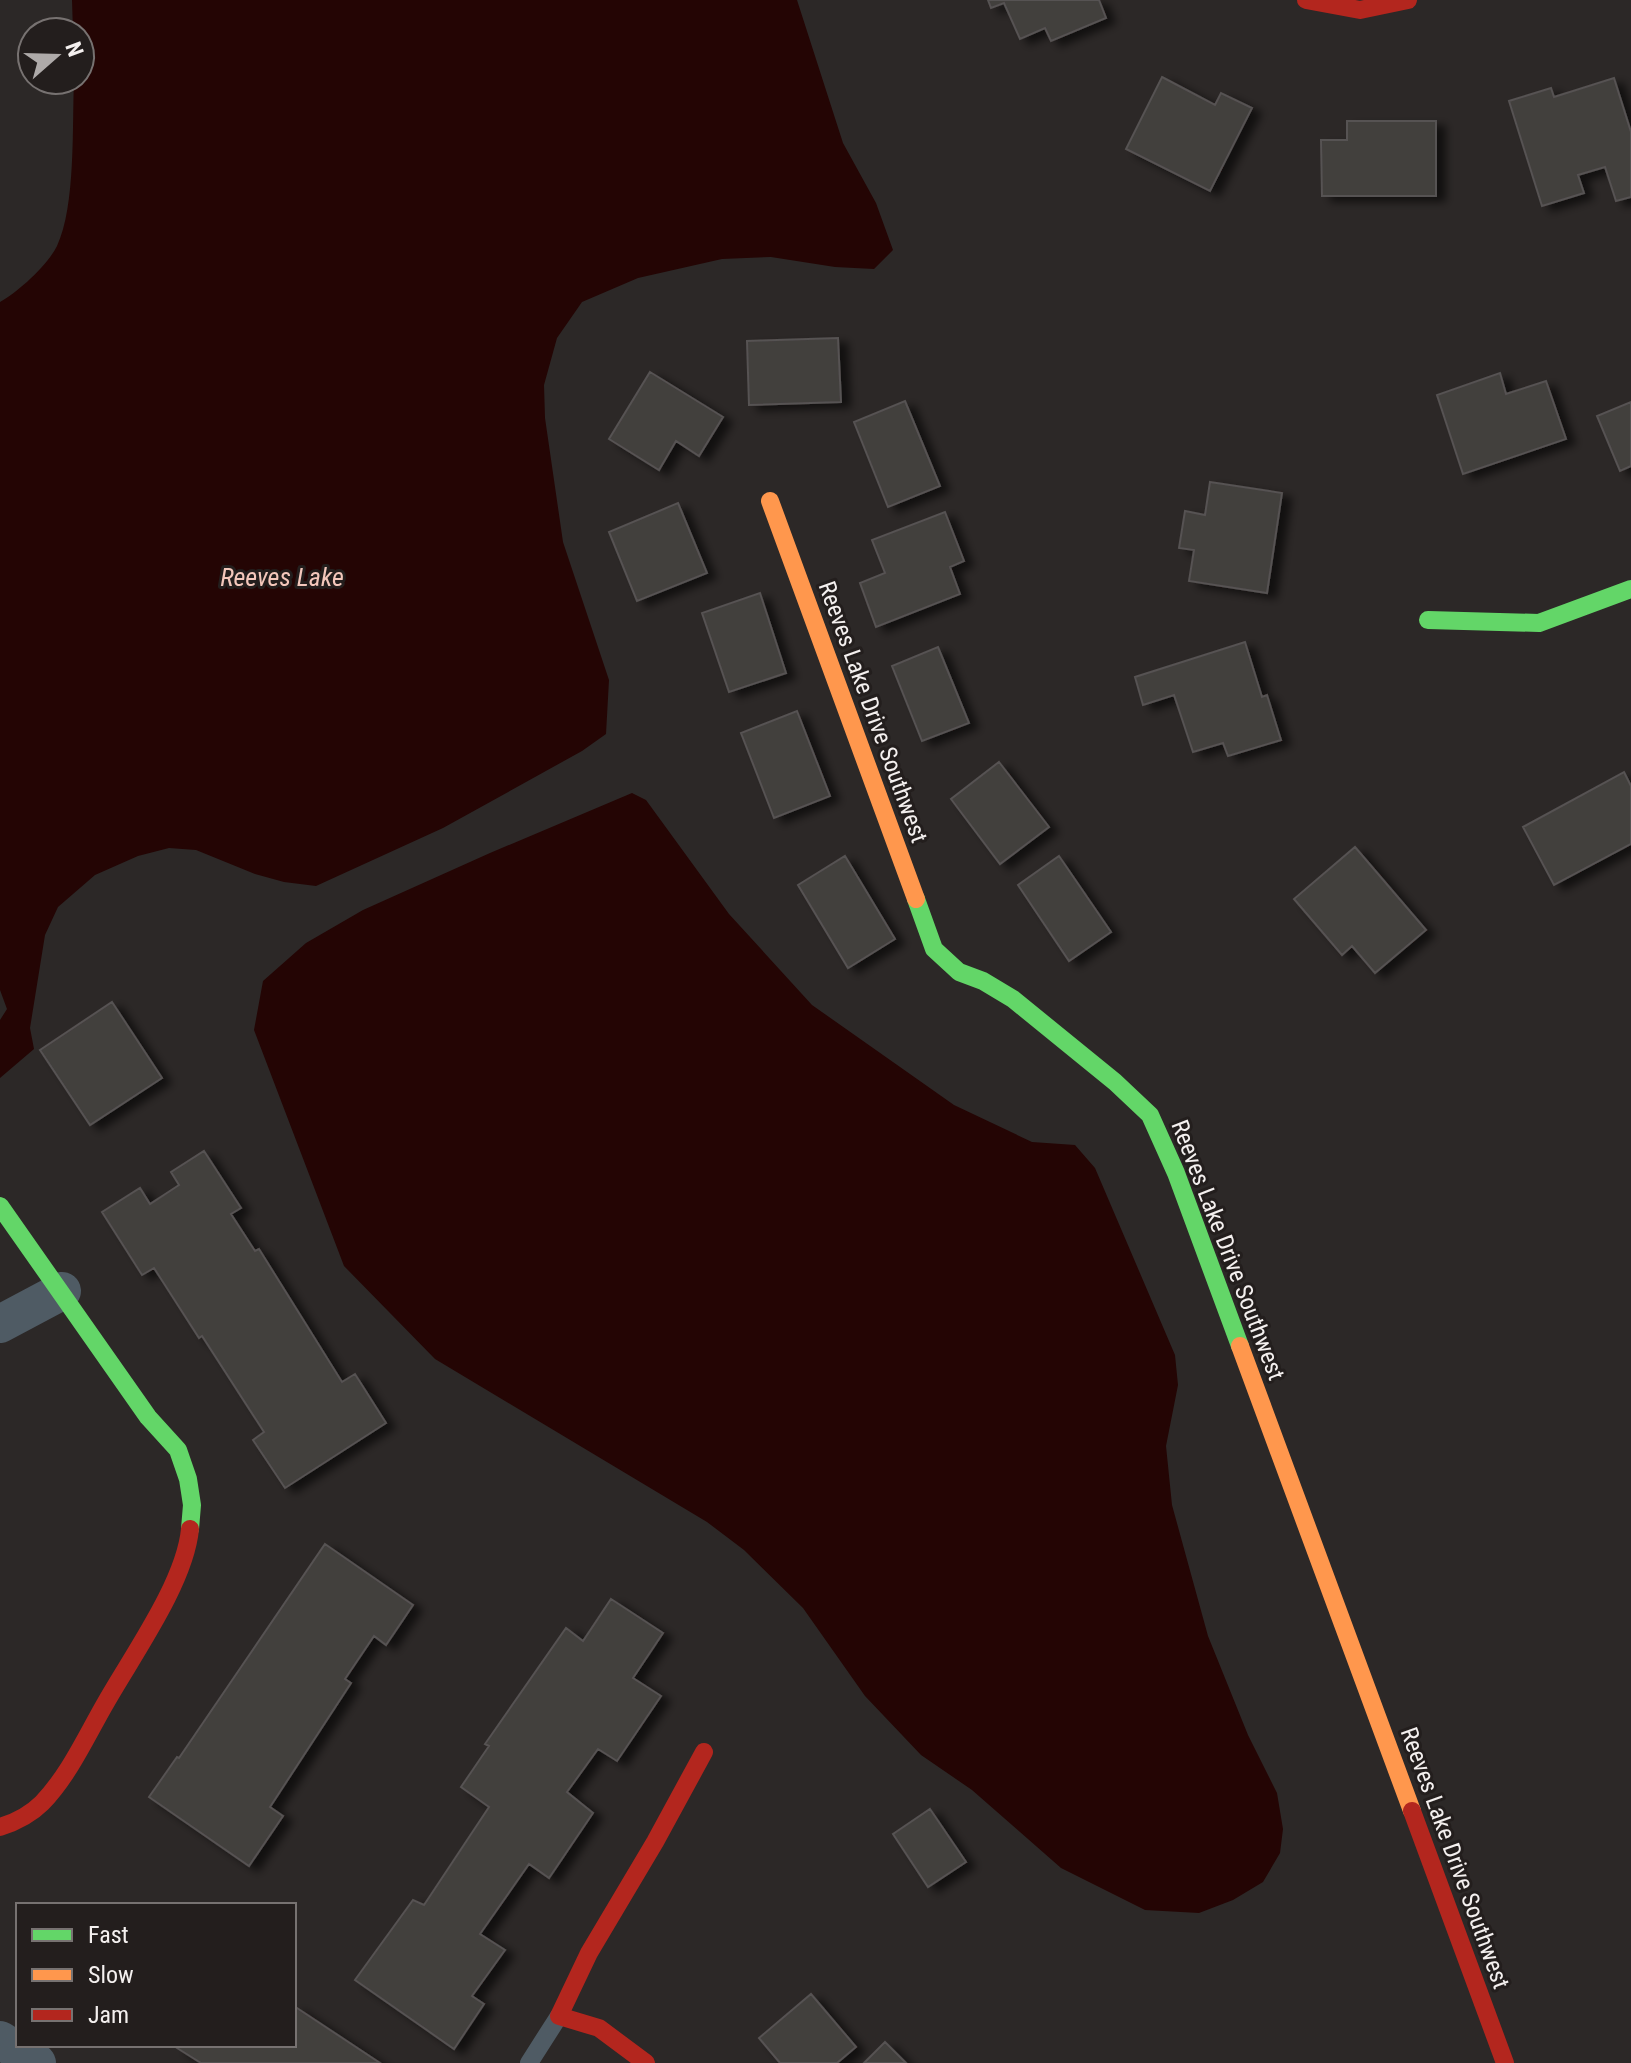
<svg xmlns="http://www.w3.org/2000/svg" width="1631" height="2063" viewBox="0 0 1631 2063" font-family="'Roboto Condensed',sans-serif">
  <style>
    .water { fill: #240504 }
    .building { fill: #423f3e; stroke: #565252; stroke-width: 2; filter: url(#shadow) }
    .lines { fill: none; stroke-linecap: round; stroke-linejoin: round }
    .lane { stroke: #4f5b64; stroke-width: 18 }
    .street { stroke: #4f5b64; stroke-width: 38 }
    .fast { stroke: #63d668; stroke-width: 18 }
    .slow { stroke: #ff974d; stroke-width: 18 }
    .jam { stroke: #b3261e; stroke-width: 18 }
    .labels { text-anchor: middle; stroke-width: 6; stroke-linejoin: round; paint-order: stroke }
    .street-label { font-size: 24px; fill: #f4f0ef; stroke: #231e1d }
    .water-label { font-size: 26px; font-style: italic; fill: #f3c7bb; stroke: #231e1d }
  </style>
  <defs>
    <filter id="shadow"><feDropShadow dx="9" dy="5" stdDeviation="4" flood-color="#0009"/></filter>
  </defs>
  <rect width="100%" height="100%" fill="#2c2827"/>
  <path class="water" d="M72 0H797L843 143 876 203 893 250 874 269 835 267 771 257 722 259 638 278 582 302 557 338 544 385 545 418 563 542 609 680 606 734 582 751 443 828 316 886 284 882 255 874 196 850 169 848 138 856 95 875 58 907 45 935 30 1028 34 1049 0 1078V1020L7 1009 0 990V302C18 292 47 266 57 246 76 206 72 125 74 80H80V32H73Z
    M632 793 646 800 729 914 812 1005 954 1105 1032 1142 1075 1145 1095 1168 1175 1355 1178 1385 1166 1446 1172 1505 1208 1636 1248 1735 1277 1793 1283 1829 1280 1853 1263 1882 1233 1900 1199 1913 1145 1910 1061 1868 972 1790 921 1755 865 1696 803 1608 744 1550 707 1522 435 1359 344 1266 254 1030 263 981 306 943 363 910 490 853Z"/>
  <path class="building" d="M988 0H1099L1106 18 1051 41 1045 28 1020 39 1004 3 991 8Z
    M1162 77 1215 105 1221 93 1252 108 1210 191 1126 149Z
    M1614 78 1631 132V197L1616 201 1605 167 1578 175 1584 193 1542 206 1509 101 1551 88 1554 97Z
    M1347 121H1436V196H1322L1321 140H1347Z
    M838 338 841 402 749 405 747 341Z
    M650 372 723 417 699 456 676 441 659 470 609 439Z
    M1500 373 1506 394 1546 381 1566 439 1463 474 1437 395Z
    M905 401 940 486 888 507 854 422Z
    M1631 402V466L1620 471 1597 416Z
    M1210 482 1282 493 1267 593 1189 581 1194 550 1179 548 1185 511 1205 515Z
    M678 503 707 573 637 601 609 532Z
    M945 512 964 561 950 567 960 594 876 627 860 583 885 573 872 540Z
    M760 593 786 673 729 692 702 613Z
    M1245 642 1262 697 1267 695 1281 740 1228 756 1223 743 1193 752 1174 695 1143 705 1135 677Z
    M938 647 969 723 922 741 892 666Z
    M797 711 830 796 774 818 741 733Z
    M999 762 1049 827 1000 864 951 799Z
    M1624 772 1631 786V844L1554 885 1523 827Z
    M1355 847 1426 930 1375 973 1352 946 1342 955 1294 899Z
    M845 856 895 939 848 968 798 885Z
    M1059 856 1111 932 1069 961 1018 885Z
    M112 1002 162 1078 90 1125 40 1050Z
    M204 1151 241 1208 231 1214 255 1251 259 1249 342 1382 355 1374 386 1423 285 1488 253 1440 264 1432 202 1336 199 1338 154 1268 142 1275 102 1212 140 1188 150 1204 179 1185 171 1172Z
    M325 1544 413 1605 386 1645 374 1636 345 1679 351 1683 270 1807 283 1816 249 1866 149 1797 177 1757 179 1758Z
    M611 1599 663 1633 633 1678 661 1696 617 1761 598 1749 567 1792 593 1813 549 1878 529 1864 480 1934 505 1950 472 1996 484 2004 454 2049 355 1980 413 1900 424 1905 489 1807 461 1787 489 1746 485 1744 566 1628 583 1641Z
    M930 1809 966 1862 928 1887 893 1834Z
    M811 1994 856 2047 837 2063H780L759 2038Z
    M294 2006 380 2063H201L177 2048 179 2045H294Z
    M885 2042 906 2063H864Z"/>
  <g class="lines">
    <path class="lane" d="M529 2063 559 2016"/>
    <path class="street" d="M0 1324 62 1291
      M0 2040 37 2063"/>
    <path class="fast" d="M1428 620 1539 623 1631 589
      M916 899 934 949 959 972 983 981 1013 999 1115 1082 1150 1115 1176 1173 1240 1346
      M0 1206 148 1417 178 1450 188 1479 192 1505 190 1529"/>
    <path class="slow" d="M770 501 916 899
      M1240 1346 1412 1811"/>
    <path class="jam" d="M1306 0 1360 10 1408 0
      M1412 1811 1505 2063
      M0 1827C16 1822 30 1815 42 1803 69 1775 86 1737 105 1704 132 1656 185 1583 190 1529
      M646 2063 599 2028 559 2016 589 1953 655 1842 704 1752"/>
  </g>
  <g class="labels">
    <g class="street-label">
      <text transform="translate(873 712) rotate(70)" y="8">Reeves Lake Drive Southwest</text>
      <text transform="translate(1228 1250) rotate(69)" y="8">Reeves Lake Drive Southwest</text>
      <text transform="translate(1455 1858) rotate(70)" y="8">Reeves Lake Drive Southwest</text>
    </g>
    <g class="water-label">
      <text x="282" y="586">Reeves Lake</text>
    </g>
  </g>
  <rect x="16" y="1903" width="280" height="144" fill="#231e1d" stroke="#777271" stroke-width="2"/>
  <rect x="32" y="1929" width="40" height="12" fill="#63d668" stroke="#777271" stroke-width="2"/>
  <text x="88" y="1943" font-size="24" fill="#f4f0ef">Fast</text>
  <rect x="32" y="1969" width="40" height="12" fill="#ff974d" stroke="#777271" stroke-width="2"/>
  <text x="88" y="1983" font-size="24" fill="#f4f0ef">Slow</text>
  <rect x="32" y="2009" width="40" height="12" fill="#b3261e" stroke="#777271" stroke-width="2"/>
  <text x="88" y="2023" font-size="24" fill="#f4f0ef">Jam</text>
  <g transform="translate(56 56) rotate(70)"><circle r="38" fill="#231e1d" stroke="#777271" stroke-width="2"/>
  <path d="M0-6L14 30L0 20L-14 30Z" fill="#aeaaa9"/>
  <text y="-12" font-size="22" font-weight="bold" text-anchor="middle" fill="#f4f0ef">N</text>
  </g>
</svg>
